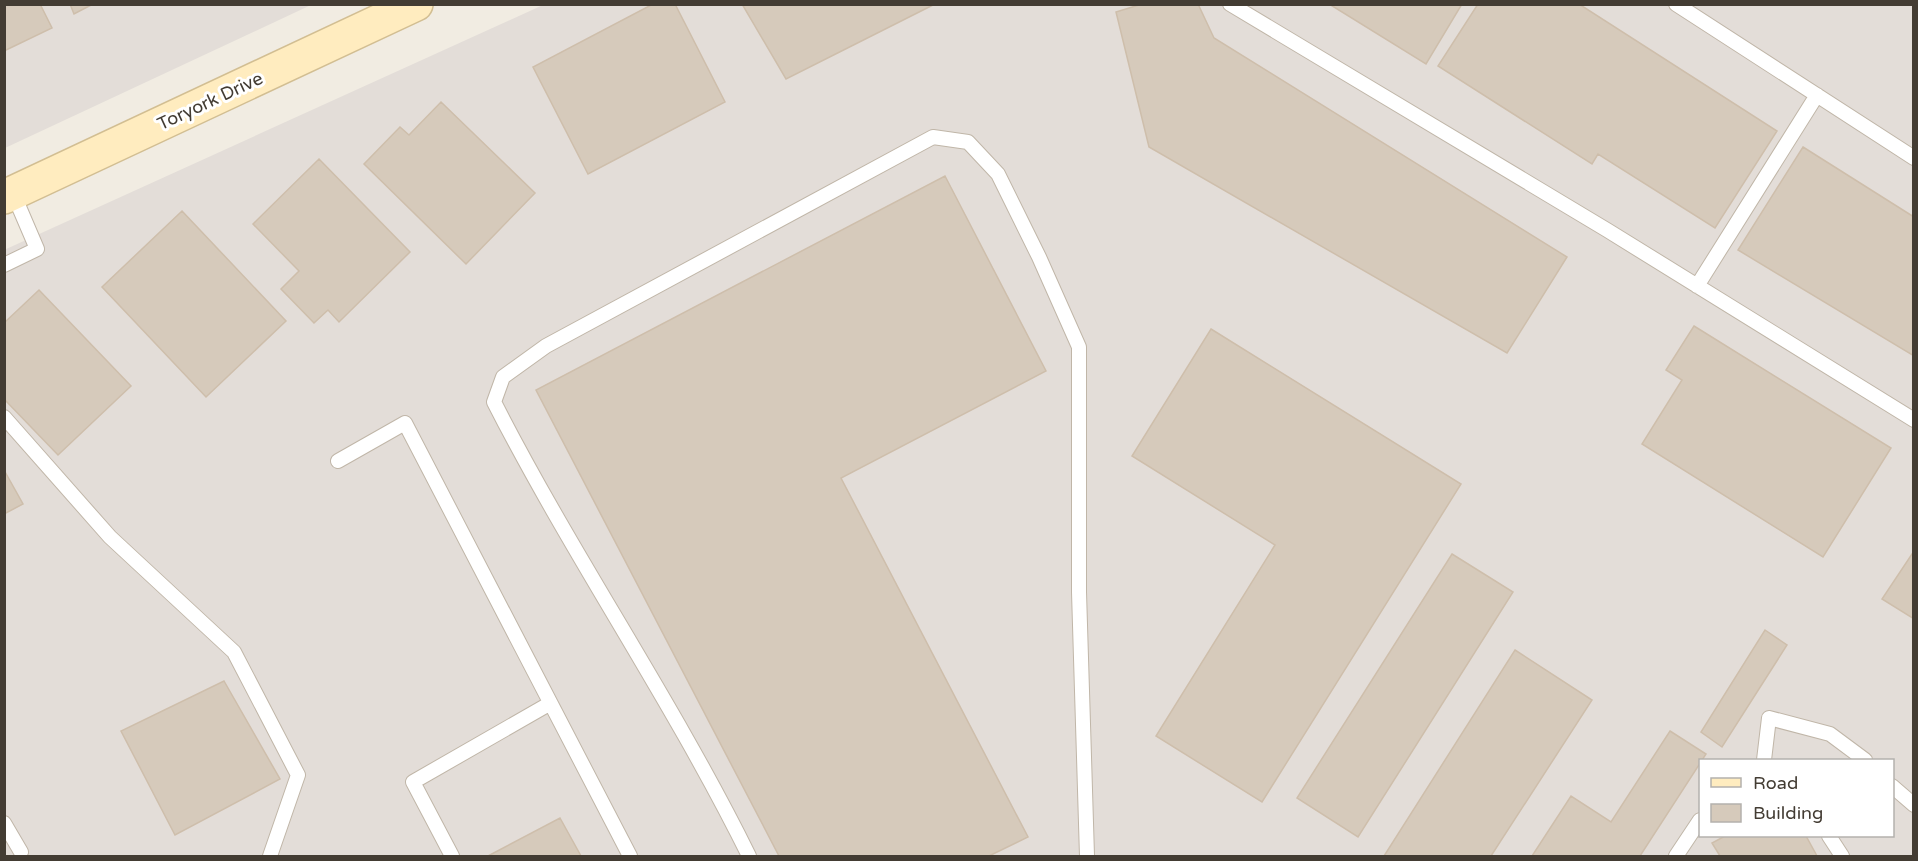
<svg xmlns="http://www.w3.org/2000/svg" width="1918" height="861" viewBox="0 0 1918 861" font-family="'Varela Round',sans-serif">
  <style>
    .industrial { fill: #e3ddd8; fill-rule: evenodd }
    .building { fill: #d6cabb; stroke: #cebeab; stroke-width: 1.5 }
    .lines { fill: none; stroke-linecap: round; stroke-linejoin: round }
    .lane-casing { stroke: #c0b6a8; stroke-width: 16 }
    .secondary-casing { stroke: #d2be92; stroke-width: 36 }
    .lane { stroke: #fff; stroke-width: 14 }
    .secondary { stroke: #ffecbf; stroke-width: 33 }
    .labels { text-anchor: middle; stroke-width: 6; stroke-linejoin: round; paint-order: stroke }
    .street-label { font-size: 18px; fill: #433c33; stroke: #fff }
  </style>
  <rect width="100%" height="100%" fill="#f1ece2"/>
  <path class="industrial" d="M5 4 311 5 5 148Z
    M543 5H1913V856H5L4 250ZM1700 760H1892V836H1700Z"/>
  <path class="building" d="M4 4H40L52 28 4 51Z
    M70 4H93L74 14Z
    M653 4H675L725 102 588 174 533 67Z
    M742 4H935L786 79Z
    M1142 4H1198L1214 38 1567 257 1507 353 1149 147 1116 12Z
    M1329 4H1462L1426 64Z
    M1478 4H1579L1777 131 1715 228 1598 154 1592 164 1438 66Z
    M441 102 535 193 466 264 364 164 400 127 409 135Z
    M1803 147 1914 217V356L1738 250Z
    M319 159 410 252 339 322 328 310 314 323 281 289 299 271 253 224Z
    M945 176 1046 371 841 478 1028 837 989 856H779L536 390Z
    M182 211 286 321 206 397 102 287Z
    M39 290 131 386 58 455 4 399V323Z
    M1694 326 1891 448 1823 557 1642 444 1682 380 1666 370Z
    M1211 329 1461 484 1262 802 1156 736 1275 545 1132 456Z
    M4 470 23 504 4 514Z
    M1914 551V619L1882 599Z
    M1452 554 1513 592 1358 837 1297 798Z
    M1765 630 1787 645 1722 747 1701 732Z
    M1515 650 1592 700 1491 856H1384Z
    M224 681 280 779 175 835 121 731Z
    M1670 731 1706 754 1640 856H1532L1571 796 1611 822Z
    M560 818 581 856H488Z
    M1725 836H1806L1817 856H1720L1712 843Z"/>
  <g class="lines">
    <defs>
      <path id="lane" d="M1230 4 1607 230 1914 420
        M1676 4 1914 158
        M4 265 37 249 13 193
        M1697 286 1817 95
        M4 417 110 537 234 652 298 775 270 856
        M338 461 405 423 630 856
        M1764 760 1769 718 1830 734 1865 760
        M1892 786 1914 805
        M4 823 21 852
        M1829 836 1842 856
        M452 856 413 782 549 704
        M749 856C672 700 573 557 494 402L503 377 546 346 933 137 968 142 998 174 1039 257 1079 347V592L1087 856
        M1676 856 1700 820"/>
      <path id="secondary" d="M4 197 416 4"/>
    </defs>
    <use href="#lane" class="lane-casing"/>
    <use href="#secondary" class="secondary-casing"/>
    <use href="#lane" class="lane"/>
    <use href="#secondary" class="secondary"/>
  </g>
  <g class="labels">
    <g class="street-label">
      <text transform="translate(210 101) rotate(-25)" y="6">Toryork Drive</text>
    </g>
  </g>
  <rect width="1918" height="861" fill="none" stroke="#433c33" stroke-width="12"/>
  <rect x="1699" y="759" width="195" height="78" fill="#ffffff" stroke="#b4b1ad" stroke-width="1.5"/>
  <rect x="1711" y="778" width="30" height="9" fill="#ffecbf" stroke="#b4b1ad" stroke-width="1.5"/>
  <text x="1753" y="789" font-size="18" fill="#433c33">Road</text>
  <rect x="1711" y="804" width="30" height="18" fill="#d6cabb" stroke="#b4b1ad" stroke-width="1.5"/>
  <text x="1753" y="819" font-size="18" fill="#433c33">Building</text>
</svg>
